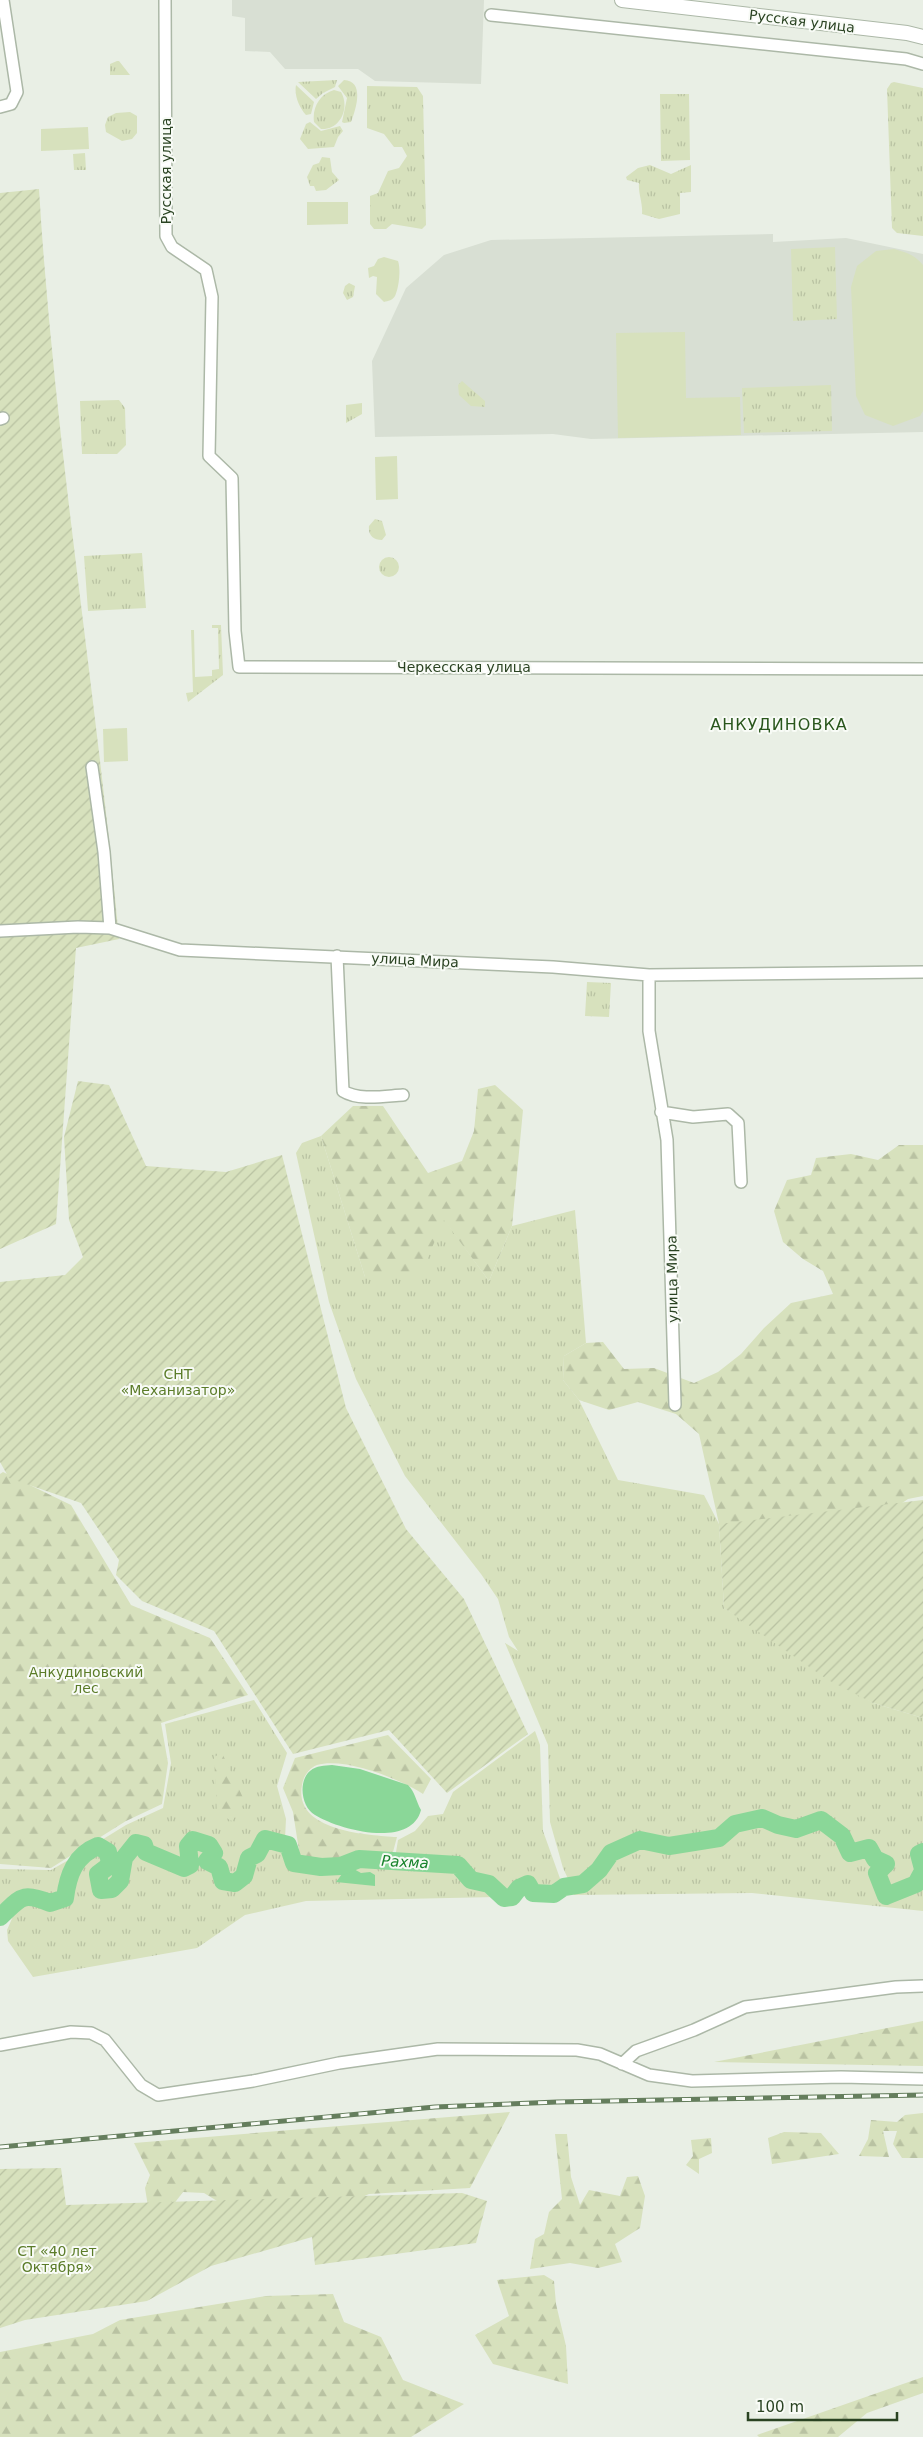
<svg xmlns="http://www.w3.org/2000/svg" width="923" height="2437" viewBox="0 0 923 2437" font-family="'DejaVu Sans',sans-serif">
  <style>
    .built { fill: #d8dfd3 }
    .grass { fill: url(#grass-tufts) }
    .forest { fill: url(#forest-firs) }
    .garden { fill: url(#garden-furrows) }
    .pitch { fill: #d7e1bd }
    .water { fill: #8ad798 }
    .lines { fill: none; stroke-linecap: round; stroke-linejoin: round }
    .river { stroke: #8ad798; stroke-width: 18 }
    .minor-casing { stroke: #acb8a7; stroke-width: 14 }
    .tertiary-casing { stroke: #acb8a7; stroke-width: 16 }
    .minor { stroke: #fff; stroke-width: 11 }
    .tertiary { stroke: #fff; stroke-width: 14 }
    .rail-casing { stroke: #657e5d; stroke-width: 5 }
    .rail { stroke: #f8fbf6; stroke-width: 3; stroke-dasharray: 9; stroke-linecap: butt }
    .labels { text-anchor: middle; stroke-width: 4; stroke-linejoin: round; paint-order: stroke }
    .street-label { font-size: 14px; fill: #2a4322; stroke: #f8fbf6 }
    .park-label { font-size: 14px; fill: #5b7c29; stroke: #f8fbf6 }
    .water-label { font-size: 15px; font-style: italic; fill: #18832c; stroke: #f8fbf6 }
    .quarter-label { font-size: 16px; letter-spacing: 1px; fill: #29561c; stroke: #f8fbf6 }
  </style>
  <defs>
    <pattern id="grass-tufts" width="24" height="20" patternUnits="userSpaceOnUse" patternTransform="scale(1.25)"><rect width="24" height="20" fill="#d7e1bd"/><path d="M3 7l-1-3M5 7V3M7 7l1-3M15 17l-1-3M17 17v-4M19 17l1-3" fill="none" stroke="#b9c2a2"/></pattern>
    <pattern id="forest-firs" width="22" height="20" patternUnits="userSpaceOnUse" patternTransform="scale(1.25)"><rect width="22" height="20" fill="#d7e1bd"/><path d="M5 1l3.5 6h-7zM16 11l3.5 6h-7z" fill="#b9c2a2"/></pattern>
    <pattern id="garden-furrows" width="10" height="10" patternUnits="userSpaceOnUse" patternTransform="scale(1.25)"><rect width="10" height="10" fill="#d7e1bd"/><path d="M-1 1l2-2M0 10L10 0M9 11l2-2" fill="none" stroke="#b9c2a2"/></pattern>
  </defs>
  <rect width="100%" height="100%" fill="#e9efe5"/>
  <path class="built" d="M232 0H484L481 84 375 81 358 69H285L270 52 245 51V18L232 16Z
    M773 234V242L846 238 923 254V432L591 439 553 434 375 437 372 361 406 288 444 255 491 240Z"/>
  <path class="grass" d="M117 61H119L130 75H110V64Z
    M337 80 335 87 323 93 316 99 298 82Z
    M344 80C365 81 356 109 351 122L344 123 342 122 347 98 338 86Z
    M894 82 923 88V236L897 233 892 228 887 89 891 83Z
    M296 85 314 102 311 114 306 115C299 107 294 95 296 85Z
    M367 86 417 87 423 96 426 225 422 229 392 224 386 229H374L370 224V196L378 193 388 171 399 168 407 156 402 147H394L384 134 367 128Z
    M334 90 341 92C350 107 341 130 321 129L314 122C312 107 320 94 334 90Z
    M660 94H689L690 160 661 161Z
    M130 112 137 116V133L132 139 122 141 106 132 105 125 108 117 116 113Z
    M310 122 321 131 340 126 343 131 338 137 334 147 308 149 300 139 306 124Z
    M85 153 86 170H74L73 154Z
    M322 157 330 158 332 172 339 180 326 190 316 191 314 186H310L307 177 313 165 319 163Z
    M650 165 671 174 691 165V192L680 193V214L659 219 642 214C643 203 638 193 639 183L627 180 626 177 638 168Z
    M835 247 837 319 793 321 791 249Z
    M349 283 355 286 353 297 347 300 343 293 345 286Z
    M462 381 485 401V407L471 406 459 395 458 385Z
    M831 385 832 431 744 433 742 388Z
    M119 400 125 408 126 445 117 454H82L80 401Z
    M362 403V414L346 423V405Z
    M375 519 382 521 386 535 382 540C373 540 368 535 369 526Z
    M142 553 146 608 88 611 84 556Z
    M379 567a10 10 0 1 1 20 0a10 10 0 1 1-20 0Z
    M212 625H221L223 675 188 702 186 693 193 692 191 630H194L195 677 212 676V670L219 669 218 628H212Z
    M587 982 611 983 609 1017 585 1016Z
    M321 1136 365 1277 444 1219 489 1281 512 1226 575 1210 586 1343 564 1356 563 1380 579 1400 618 1480 704 1495 719 1524 724 1608 873 1703 923 1718V1850L916 1853 919 1871 913 1880 887 1891 881 1874 890 1861 877 1857 870 1845 852 1850 844 1832 823 1817 796 1826 763 1815 735 1821 718 1836H705L669 1843 639 1837 609 1851 595 1869 582 1880 570 1883 563 1868 550 1822 548 1745 505 1643 518 1651 509 1637 498 1599 481 1574 405 1476 356 1379 329 1302 296 1153 302 1143Z
    M254 1700 287 1753 277 1786 286 1819 285 1839 263 1837 245 1857 237 1877 226 1876 222 1865 215 1861 219 1852 212 1843 192 1835 186 1841 183 1862 150 1850 147 1843 137 1839 123 1851 116 1876 108 1881 104 1876 115 1864 112 1847 100 1841 126 1825 163 1808 171 1763 165 1724Z
    M535 1731 540 1745 543 1831 562 1884 553 1891 535 1889 530 1882 518 1885 510 1893 503 1892 489 1881 472 1877 458 1862 395 1858 398 1840 415 1831 428 1816 443 1814 453 1792Z
    M762 1821C786 1832 795 1832 820 1824L840 1838 848 1856 867 1852 872 1861 880 1864 874 1873 886 1899 918 1886 923 1878V1911L752 1893 574 1895 571 1890 584 1887 602 1873 613 1856 639 1844 670 1849 720 1841 737 1827Z
    M268 1843 286 1850 291 1866 340 1869 360 1864 456 1869 468 1882 487 1886 497 1897 306 1901 245 1915 197 1948 33 1977 8 1941 7 1930 18 1905 32 1900 51 1909 70 1901 73 1874 91 1854 102 1856 103 1864 93 1873 99 1894C136 1890 117 1878 130 1859 132 1856 136 1853 139 1850L142 1855 184 1871 194 1866 195 1846 207 1854 204 1863 214 1870 220 1883 232 1886 243 1884 252 1860 260 1856Z
    M79 1854 62 1878 60 1896C30 1906 35 1876 0 1912V1869L51 1870Z"/>
  <path class="forest" d="M495 1085 523 1110 512 1226 489 1281 444 1220 421 1273 365 1277 321 1136 353 1106H383L428 1173 462 1161 474 1131 478 1089Z
    M899 1145H923V1496L908 1499 874 1522 726 1543 719 1524 699 1434 676 1414 638 1402 609 1410 579 1400 563 1380 564 1356 586 1343 603 1342 624 1369 654 1368 694 1383 718 1372 741 1354 764 1328 791 1303 833 1294 823 1271 803 1259 783 1242 774 1211 787 1180 811 1175 816 1158 851 1154 878 1160Z
    M3 1472 71 1505 131 1605 210 1638 248 1695 161 1723 168 1763 162 1804 126 1821 51 1868 0 1864V1474Z
    M388 1735 431 1779 423 1794C400 1779 345 1757 317 1765 309 1768 303 1777 302 1785 293 1831 367 1835 397 1837L393 1852 324 1861 300 1857 293 1812 283 1788 295 1758Z
    M222 1753 245 1802 232 1821 217 1813 214 1757Z
    M923 2021V2066L714 2062Z
    M510 2112 470 2188 369 2194 333 2210 240 2215 204 2193 183 2192 163 2218 150 2219 145 2188 150 2175 134 2143Z
    M923 2113V2158H902L893 2144 897 2131H883L889 2157 859 2156 868 2139 871 2120 897 2122 905 2115Z
    M784 2132 821 2133 839 2154 772 2164 768 2138Z
    M555 2134H567L571 2177 580 2205 589 2190 620 2196 627 2177 638 2176 645 2196 640 2228 615 2244 622 2262 598 2268 570 2263 530 2269 535 2239 544 2234 549 2212 562 2199Z
    M711 2138 712 2153 699 2159V2174L686 2165 693 2156 691 2140Z
    M544 2275 554 2281 556 2304 566 2346 568 2384 493 2364 475 2335 509 2316 497 2280Z
    M333 2294 344 2322 381 2337 403 2380 464 2404 411 2437H0V2352L93 2334 120 2320 266 2296Z
    M923 2377V2393L867 2413 838 2437H759L757 2435Z"/>
  <path class="garden" d="M39 189C54 439 96 689 119 939L76 948 56 1224 0 1249V193Z
    M78 1081 109 1085 146 1166 226 1172 282 1155 346 1408 406 1529 464 1599 528 1734 447 1793 389 1730 293 1754 214 1631 142 1601 116 1575 119 1560 81 1503 9 1478 0 1462V1282L65 1275 83 1257 69 1220 64 1137Z
    M923 1500V1718L873 1703 828 1680 724 1608 719 1524Z
    M61 2168 66 2205 462 2193 487 2201 476 2243 315 2265 312 2237 211 2266 147 2301 25 2320 0 2328V2169Z"/>
  <path class="pitch" d="M88 127 89 149 41 151V129Z
    M307 202H348V224L307 225Z
    M894 249C906 252 915 255 923 265V411L920 416 893 426 865 415 856 396 851 287 857 266 876 251Z
    M384 257 398 261C401 269 399 288 395 296 393 300 388 301 384 302L376 294 377 277 373 276 369 278 368 268 374 266 378 259Z
    M685 332 686 398 740 397 741 435 618 438 616 333Z
    M397 456 398 499 376 500 375 457Z
    M127 728 128 761 104 762 103 729Z"/>
  <path class="water" d="M332 1765 360 1769 408 1785C415 1792 416 1801 421 1810 411 1849 339 1830 315 1815 301 1807 298 1781 310 1771 317 1765 324 1766 332 1765Z
    M352 1868 361 1873 370 1872 375 1875V1886L336 1882 345 1870Z"/>
  <g class="lines">
    <path class="river" d="M923 1852 919 1854 923 1869
      M0 1917C21 1898 21 1891 50 1903L65 1898C68 1875 75 1855 98 1846L108 1852 110 1865 98 1874 101 1890 112 1889 120 1881 124 1858 136 1843 144 1845 146 1852 184 1868 190 1865 188 1846 193 1840 209 1845 214 1853 207 1861 219 1867 223 1881 235 1883 244 1876 249 1858 257 1854 265 1839 288 1845 294 1863 321 1867 341 1866 359 1859 458 1865 471 1880 489 1884 504 1898 512 1897 519 1888 528 1884 533 1893 554 1894 564 1887 583 1884 599 1870 611 1853 640 1840 669 1846 719 1838 735 1824 762 1818 778 1825 796 1829 821 1820 842 1836 850 1853 869 1848 875 1859 886 1864 877 1873 886 1896 916 1884 923 1871"/>
    <defs>
      <path id="minor" d="M165 0 166 236 172 247 206 270 212 297 209 456 232 478 235 631 239 667 923 669
        M491 15 906 59 923 64
        M0 107 11 104 17 92 3 0
        M0 419 3 418
        M92 767 104 852 110 928
        M0 931 78 927 110 928 180 950 553 967 649 975 923 972
        M337 956 343 1091C359 1101 385 1096 403 1095
        M649 975V1031L667 1140 675 1405
        M661 1112 693 1117 728 1114 738 1123 741 1182
        M0 2045 71 2032 91 2033 105 2040 141 2085 158 2095 253 2081 339 2063 438 2049 577 2050 600 2054 649 2075 692 2081 841 2077 923 2079
        M622 2064 636 2051 694 2030 745 2007 896 1987 923 1986"/>
      <path id="tertiary" d="M622 0 907 33 923 37"/>
    </defs>
    <use href="#minor" class="minor-casing"/>
    <use href="#tertiary" class="tertiary-casing"/>
    <use href="#minor" class="minor"/>
    <use href="#tertiary" class="tertiary"/>
    <defs>
      <path id="rail" d="M0 2147 435 2107 557 2102 923 2095"/>
    </defs>
    <use href="#rail" class="rail-casing"/>
    <use href="#rail" class="rail"/>
  </g>
  <g class="labels">
    <g class="street-label">
      <text transform="translate(802 21) rotate(7)" y="5">Русская улица</text>
      <text transform="translate(166 171) rotate(-90)" y="5">Русская улица</text>
      <text x="464" y="672">Черкесская улица</text>
      <text transform="translate(415 960) rotate(3)" y="5">улица Мира</text>
      <text transform="translate(672 1279) rotate(-91)" y="5">улица Мира</text>
    </g>
    <g class="park-label">
      <text x="178" y="1379">СНТ<tspan x="178" dy="16">«Механизатор»</tspan></text>
      <text x="86" y="1677">Анкудиновский<tspan x="86" dy="16">лес</tspan></text>
      <text x="57" y="2256">СТ «40 лет<tspan x="57" dy="16">Октября»</tspan></text>
    </g>
    <g class="water-label">
      <text transform="translate(405 1862) rotate(3)" y="5">Рахма</text>
    </g>
    <g class="quarter-label">
      <text x="779" y="730">АНКУДИНОВКА</text>
    </g>
  </g>
  <path d="M748 2412v8h149v-8" fill="none" stroke="#2a4322" stroke-width="2.5"/>
  <text x="756" y="2412" font-size="15" fill="#2a4322" stroke="#f8fbf6" stroke-width="4" paint-order="stroke">100 m</text>
</svg>
